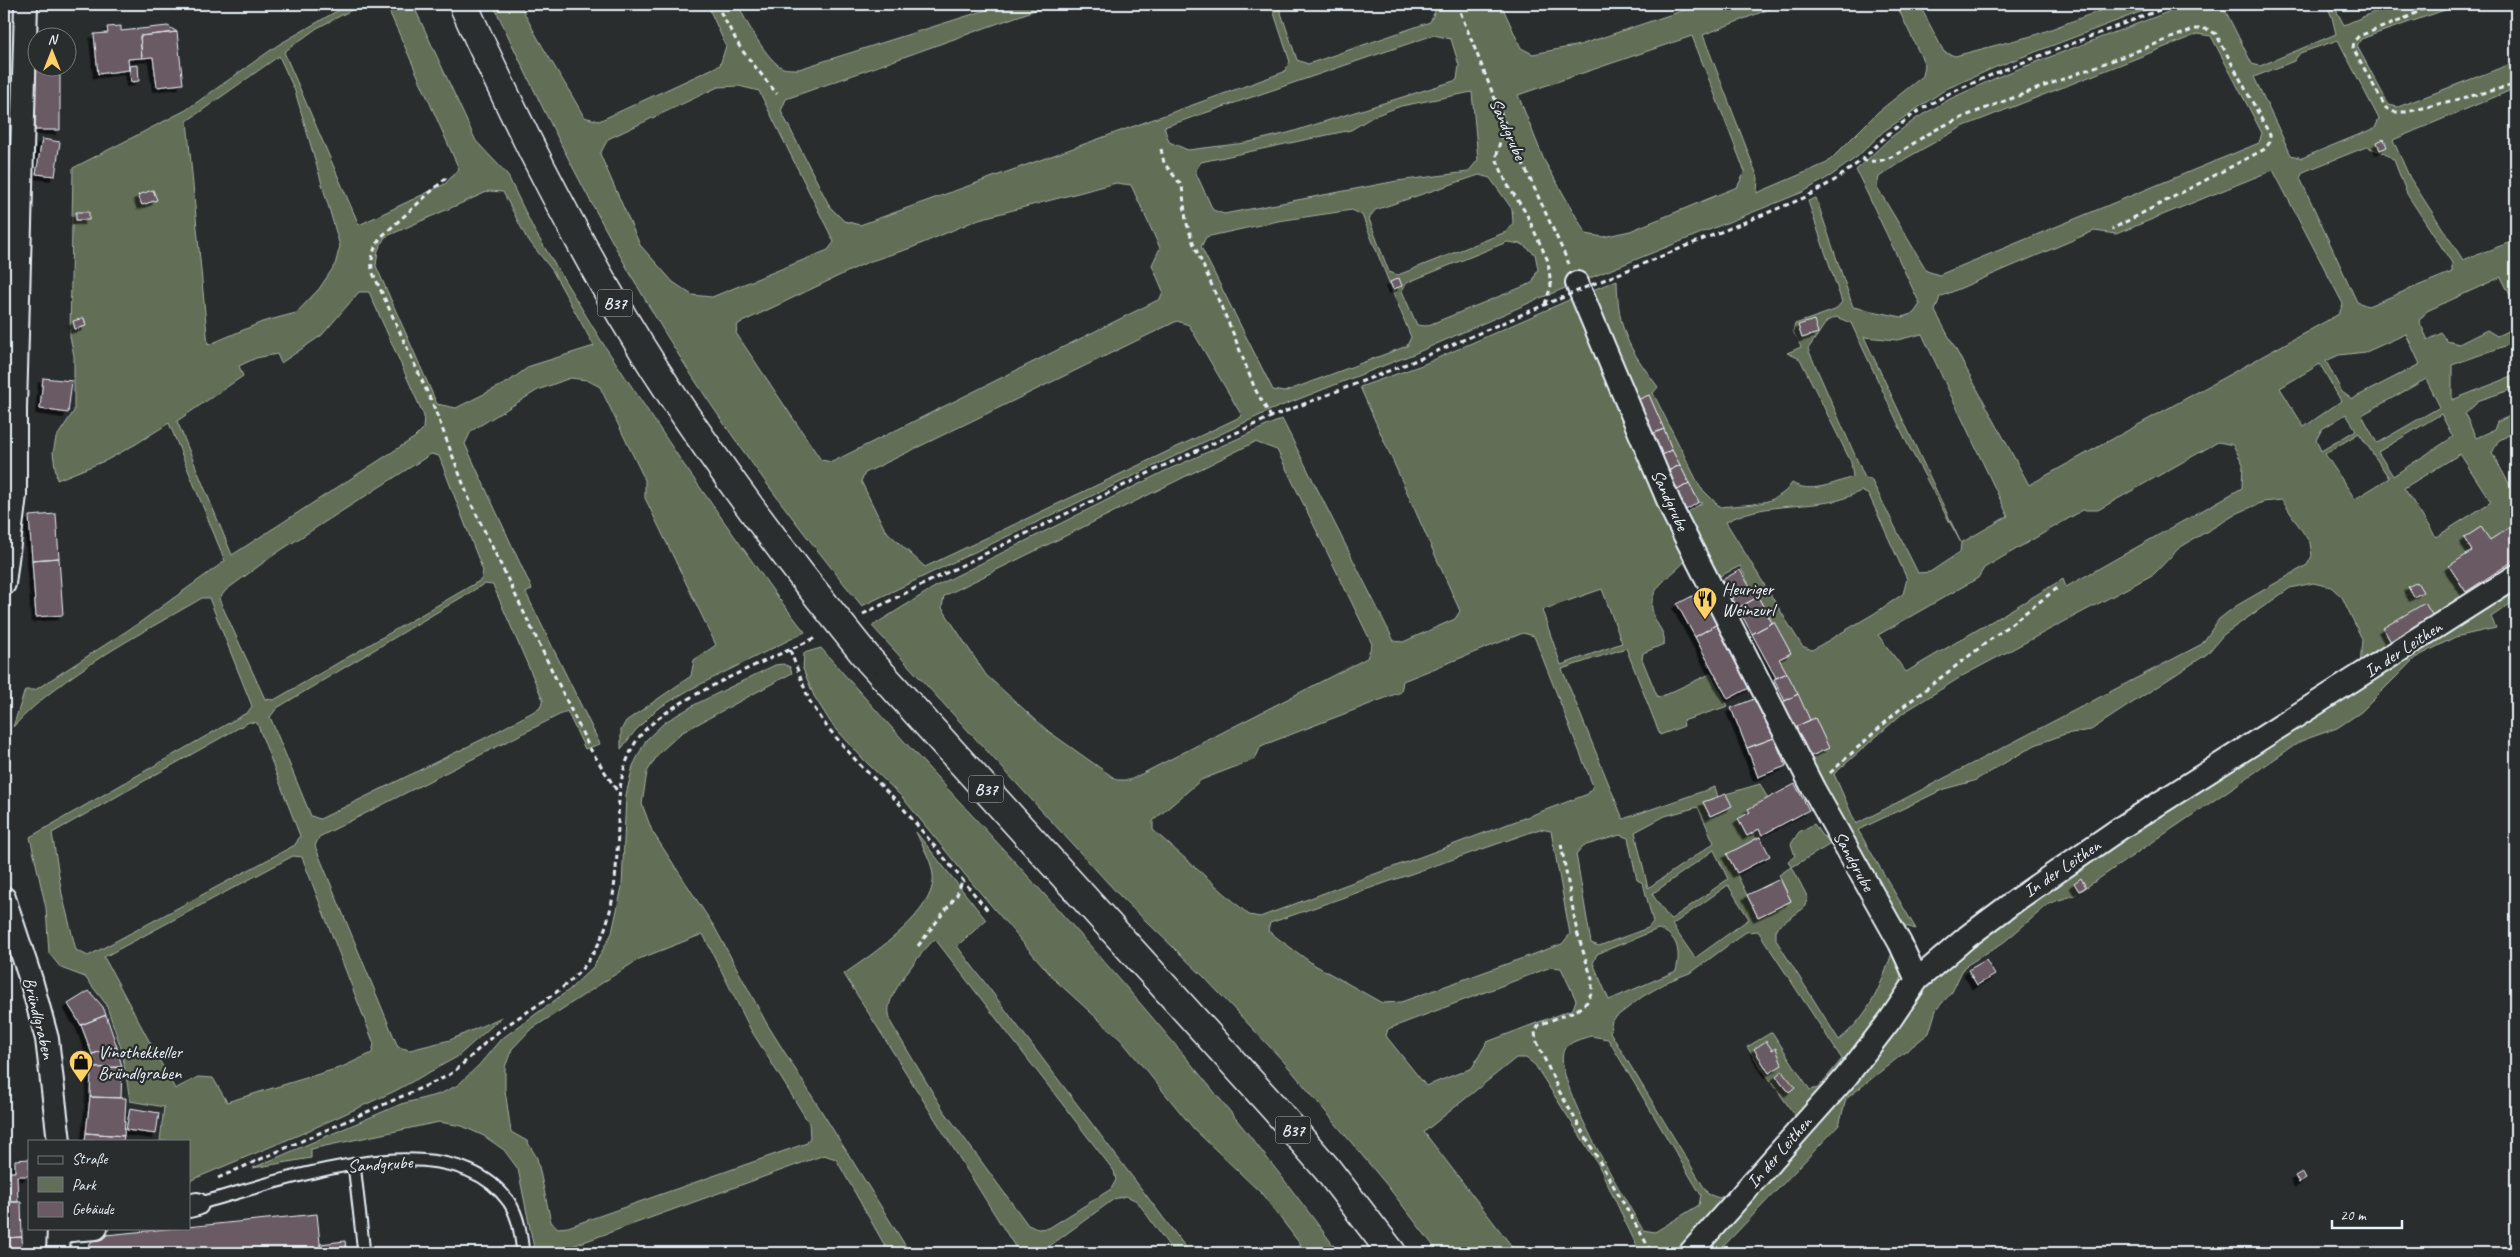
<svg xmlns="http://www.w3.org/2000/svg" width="2520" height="1257" viewBox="0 0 2520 1257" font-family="Caveat,sans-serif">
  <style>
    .green { fill: #626e55; stroke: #a5b0a6; fill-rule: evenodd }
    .building { fill: #6b5a64; stroke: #e8f1f8; filter: url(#shadow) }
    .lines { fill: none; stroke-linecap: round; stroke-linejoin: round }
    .lane-casing { stroke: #e8f1f8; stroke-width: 15 }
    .street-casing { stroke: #e8f1f8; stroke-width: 26 }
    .primary-casing { stroke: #e8f1f8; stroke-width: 31 }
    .path { stroke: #e8f1f8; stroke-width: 3; stroke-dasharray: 5 4; stroke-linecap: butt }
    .lane { stroke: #2a2d2e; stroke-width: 11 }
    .street { stroke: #2a2d2e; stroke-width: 22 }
    .primary { stroke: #2a2d2e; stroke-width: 28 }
    .primary-bridge-casing { stroke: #e8f1f8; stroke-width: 31; stroke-linecap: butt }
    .path-bridge { stroke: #e8f1f8; stroke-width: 3; stroke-dasharray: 5 4; stroke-linecap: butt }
    .primary-bridge { stroke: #2a2d2e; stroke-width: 28 }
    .labels { text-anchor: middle; stroke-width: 4.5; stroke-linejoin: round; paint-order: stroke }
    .shield { fill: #2a2d2e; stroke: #afb6bb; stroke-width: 1 }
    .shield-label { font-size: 16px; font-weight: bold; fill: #e8f1f8 }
    .street-label { font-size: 18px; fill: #e8f1f8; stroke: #2a2d2e }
    .poi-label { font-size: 18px; fill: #e8f1f8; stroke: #2a2d2e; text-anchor: start }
  </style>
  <defs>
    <filter id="shadow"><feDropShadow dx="-4.5" dy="4.5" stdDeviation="0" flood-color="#0009"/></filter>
  </defs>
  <rect width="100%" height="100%" fill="#2a2d2e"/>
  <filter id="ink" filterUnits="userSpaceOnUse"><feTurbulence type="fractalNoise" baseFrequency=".02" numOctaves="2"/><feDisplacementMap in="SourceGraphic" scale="10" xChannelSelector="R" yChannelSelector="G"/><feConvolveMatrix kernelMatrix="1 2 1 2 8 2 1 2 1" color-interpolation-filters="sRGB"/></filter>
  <g filter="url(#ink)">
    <path class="green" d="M349 4H363L317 28 284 52 359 225 445 184 459 169 386 4H428L416 11 476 141 507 174 534 230 602 342 682 462 776 595 805 632 689 690 657 709 635 731 621 749V730L626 721 691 676 694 660 716 645 645 498V480L600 387 587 380 570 378 538 390 471 431 465 444 532 589 526 593 600 744 585 749 567 711 319 837 315 846 398 1047 410 1050 450 1040 502 1017 457 1057 395 1091 301 1134 189 1181V1141H160L164 1107 130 1101 122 1051 106 1004 85 977 61 968 49 953 46 908 30 837 248 712 252 706 209 598H202C139 635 63 673 13 727L25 690H35L139 623 225 561 169 423 136 444 107 460 57 480 53 453 56 438 74 411V356L70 336 73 168 186 110 278 45ZM279 56 295 91 340 246 335 265 319 289 296 313 262 322 208 345 187 121ZM489 191 503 192 526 237 552 270 594 346 530 366 508 382 456 408 437 404 376 266 378 250 385 237ZM359 292H369L424 416 423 429 414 438 232 555 177 421 243 376 239 366 256 358 277 354 281 363 322 335ZM431 454 439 456 483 571 481 580 274 700 265 699 219 599 226 590 278 552ZM484 584 493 585 543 700 540 708 487 737 320 819 311 816 270 717 277 708ZM249 722 257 723 300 836 295 845 88 956 76 950 62 894 52 833ZM293 856 302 857 374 1044 372 1053 342 1067 227 1102 213 1078 198 1077 175 1089 104 957Z
      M493 4H520C538 43 563 78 584 117L599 121 720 65 726 46 707 4H738C744 19 768 62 783 68 787 69 794 69 799 69L1005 4H1052L786 99 781 111 830 207 844 221 860 225 1284 72 1290 62 1271 4H1278L1297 60 1308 64 1430 22 1436 9 1434 4H1501L1521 48 1533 54 1580 45 1702 4H1782L1703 35 1758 178 1757 193 1827 163 1878 112 1923 76 1925 65 1896 4H1919L1944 52 1955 56 2035 35 2118 4H2161L1996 67 1946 89 1884 131 1857 157 1832 175 1803 192 1538 299 1416 353 1271 410 862 606C787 514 714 416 653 313 594 213 542 109 493 4ZM1434 35 1451 39 1459 65 1457 80 1288 133 1245 143 1188 150 1169 142 1164 127ZM1692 36 1745 172 1737 187 1630 231 1603 237 1586 234 1544 160 1518 95ZM739 86 759 91 834 242 828 250 712 297 692 295 673 282 640 245 600 154 608 139 718 87ZM1472 92 1478 160 1468 172 1397 181 1224 214 1213 210 1195 171 1201 162 1351 130 1374 116 1401 106ZM1479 175 1490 178 1512 209 1513 223 1506 232 1398 275 1389 272 1369 219 1375 210ZM1116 183 1131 185 1160 248 1152 265 1163 291 1160 299 832 462 821 460 736 333 738 324 868 262 911 248 979 219ZM1352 210 1362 215 1411 337 1407 346 1284 392 1273 390 1201 247 1206 237 1278 221ZM1507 242 1522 244 1535 254 1538 269 1532 283 1426 326 1417 325 1402 291 1406 283ZM1177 321 1189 325 1242 416 925 567 885 530 861 481 865 473Z
      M2189 4H2222L2252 64 2260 66 2336 34 2332 17 2326 4H2333L2344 25 2393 4H2462L2361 39 2357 46 2389 105 2398 107 2516 62V88L2393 140 2410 178 2463 260 2516 240V307L2501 277 2427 311 2419 321 2428 340 2442 333 2447 341 2459 344 2487 330 2497 336 2516 327V342L2452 365V400L2516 375V388L2480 400 2465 414 2476 438 2494 430 2497 422 2516 413V431L2498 441 2492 453 2516 496V530L2513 526 2490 540 2481 527 2464 538 2472 551 2466 592 2470 598 2360 668 2362 639 2342 597 2331 587 2313 583 2290 588 2223 635 2207 654 2091 730 2065 734 2035 745 1974 781 1944 789 1858 830 1916 929 1898 924 1809 757 1828 747 1815 718 1810 720 1779 659 1791 653 1758 597 1756 598 1740 566 1720 576 1684 514 1702 503 1699 502 1672 450 1649 395 1635 401 1588 292 1617 280C1618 331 1628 347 1658 387L1653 393 1700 487 1720 507C1746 504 1777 507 1792 483 1810 494 1834 483 1853 477L1851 462 1800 359 1787 353 1801 347 1793 331 1795 324 1835 310 1842 302 1808 201 1816 198 1853 307 1902 317 1914 313 1920 304 1856 170 1890 138 1917 118 1950 99 2000 76ZM2198 34 2211 36 2262 133 2259 143 1939 275 1927 271 1877 187 1879 177 1905 159 1962 127ZM2338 40 2379 119 2375 128 2302 158 2291 155 2254 77 2294 61 2300 53ZM2366 147 2385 153 2394 160 2407 194 2452 263V272L2368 306 2357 302 2300 178 2303 172ZM2273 170 2343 304 2339 314 2029 485 1935 311 1940 297 2094 231 2116 234ZM1836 317 1851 323 1908 445 1961 543 1960 552 1930 572 1918 573 1871 479 1865 478 1808 349 1827 321ZM1922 334 2008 516 1961 543 1864 337 1897 340ZM2406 334 2420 364 2352 399 2342 392 2326 361 2339 355 2366 352ZM2320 364 2341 401 2304 427 2280 388ZM2426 379 2440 407 2377 443 2362 415ZM2346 414 2356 430 2321 451 2316 440 2322 429ZM2441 414 2453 437 2393 476 2378 452ZM2359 433 2389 478 2355 499 2325 454ZM2218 442 2233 445 2243 464 2242 488 2066 587 2063 579 1906 672 1878 635 1978 578 1984 568 2083 510H2098ZM2460 454 2491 502 2436 537 2404 488ZM1861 491 1869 495 1907 579 1903 594 1875 613 1812 650 1802 646 1726 522C1762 502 1801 509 1839 500 1846 498 1854 494 1861 491ZM2282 500 2310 543 2312 556 2307 565 2236 606 2219 619 2202 644 1856 824 1834 774 1903 713 1964 675 2154 574 2179 548 2238 513 2263 502Z
      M1578 296 1687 559C1671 578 1642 589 1655 619 1659 628 1666 634 1664 644L1643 653 1642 659 1658 698 1710 674 1728 706 1683 721 1684 726 1660 735 1626 648 1562 669 1623 819 1715 787 1718 797 1703 802 1710 816 1731 806 1726 794 1760 784 1768 799 1749 809 1747 836 1759 829 1762 835 1727 855 1758 917 1791 901 1779 875 1791 867 1788 861 1795 856 1791 844 1799 832 1814 824 1822 836 1831 838 1834 842 1792 867 1808 898 1804 908 1776 928V940L1839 1040C1871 1013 1880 988 1893 950 1907 981 1900 988 1884 1016L1714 1219 1673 1253H1640L1598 1164 1535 1065 1526 1058H1516L1424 1132 1517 1253H1439L1386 1184 1285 1063 1204 977 1120 896 872 626 938 585 1165 471 1282 419 1394 641 1403 642 1455 619 1460 611 1360 387 1422 365ZM1255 442 1277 450 1372 644 1367 658 1130 780H1117L1048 731 986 675 942 608 944 596ZM1602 589 1622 643 1561 665 1542 610ZM1523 633 1534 636 1593 786 1588 794 1260 917 1249 915 1153 830V821L1201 780 1255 759 1261 746 1401 692 1403 681ZM1698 807 1714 843 1648 888 1635 832 1665 816ZM1540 829 1551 831 1570 934 1562 944 1401 1002 1382 1003 1313 964 1268 931 1270 923ZM1620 835 1628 838 1637 880 1643 883 1653 922 1648 928 1599 946 1591 943 1576 854 1583 846ZM1714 850 1728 879 1670 920 1652 894ZM1728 885 1749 919 1695 958 1672 925ZM1658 929C1678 935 1681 952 1676 971L1609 1000 1593 963 1597 954ZM1758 931 1842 1059 1818 1088 1810 1090 1772 1032 1747 1047 1796 1117 1731 1192 1719 1198 1708 1194 1610 1032 1612 1020 1642 997 1669 981 1692 972 1746 932ZM1551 967 1561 968 1576 1000 1573 1009 1487 1042 1472 1068 1426 1086 1386 1036 1388 1029ZM1591 1036 1608 1039 1701 1195 1699 1205 1655 1232 1643 1230C1627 1202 1550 1076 1564 1050 1570 1041 1581 1039 1591 1036Z
      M2516 584V600L2491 617 2496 628 2455 637 2415 658 2361 712 2337 728 2301 741 2075 895 2050 903 2004 942 1964 967 1952 992 1936 1010 1929 1033 1846 1099 1839 1125 1717 1253H1698L1916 994 2024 901Z
      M821 648C905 745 994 837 1079 933 1170 1036 1258 1142 1339 1253H1307L1262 1194 1194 1129 1121 1040 1055 980 966 876 902 797 864 760 831 723 814 696 803 669 804 653Z
      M783 664 790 667 792 673 681 733 659 753 647 772 642 804 652 831 715 928 767 1024 910 1253H889L836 1159 824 1155 553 1253H535L518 1169 504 1150 484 1136 462 1126 439 1122 311 1149V1158L253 1168 401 1104 440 1094 458 1085 479 1065 500 1040 569 990 594 966 612 933 622 887 626 795 633 766 646 740 665 722 696 704 775 665ZM703 934 751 1030 809 1123 810 1137 807 1143 568 1227 558 1228 551 1222 537 1158 527 1141 511 1132 505 1090V1067L512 1049 530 1030 639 959Z
      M916 832 986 920 957 946 1190 1253H1174L1137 1201 1126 1196 1114 1199 1040 1253H1019L844 974C871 955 937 912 933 875 932 861 921 844 916 832ZM935 939 1114 1171 1116 1180 1111 1189 1049 1228 1038 1229 1028 1225 942 1108 891 1023C890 1018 888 1012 889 1007 891 990 922 951 935 939Z"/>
    <path class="building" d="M4 4H10L8 42H4Z
      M121 26V31L168 26 177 32 140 36 142 58 128 59 129 70 98 74 94 34 108 33 107 27Z
      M177 32 183 84 157 87 153 57 142 58 140 36Z
      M35 45H38V68H60V130H35Z
      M138 65 139 81 131 82 129 66Z
      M42 139 60 142 55 176 36 174Z
      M2384 139 2387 147 2380 150 2377 142Z
      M4 165H6V230H4Z
      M153 190 157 200 142 205 138 195Z
      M76 212H89V220H76Z
      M1399 278 1402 286 1393 289 1390 282Z
      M84 318 86 326 75 329 73 321Z
      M1814 320 1818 333 1802 338 1798 325Z
      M43 378 72 381 68 413 40 409Z
      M1649 395 1664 429 1650 435 1635 401Z
      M1664 429 1672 450 1658 457 1649 435Z
      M1672 450 1680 465 1666 472 1658 457Z
      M1680 465 1689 483 1676 491 1666 472Z
      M1689 483 1699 502 1686 510 1676 491Z
      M56 514 59 558 32 560 29 516Z
      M2513 525 2516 530V559L2466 592 2449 566 2472 551 2464 538 2481 527 2490 540Z
      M59 558 63 615 36 617 32 560Z
      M1740 570 1756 598 1738 608 1722 580Z
      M2417 582 2423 592 2414 597 2408 587Z
      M1702 591 1719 623 1695 637 1677 604Z
      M1758 597 1772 623 1752 634 1738 608Z
      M2425 603 2435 620 2392 644 2383 628Z
      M1774 622 1791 653 1779 659 1787 673 1776 678 1752 634Z
      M1719 623 1753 686 1728 699 1695 637Z
      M1787 673 1798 694 1785 701 1774 679Z
      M1798 694 1810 720 1795 727 1783 702Z
      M1759 697 1774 738 1747 748 1731 708Z
      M1815 718 1829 748 1809 757 1795 727Z
      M1774 738 1786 766 1758 777 1747 748Z
      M1795 784 1809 810 1762 835 1759 829 1747 836 1738 819 1750 812 1748 809Z
      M1726 794 1732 806 1710 816 1703 802Z
      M1760 837 1770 856 1737 873 1727 854Z
      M2081 878 2086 887 2079 891 2074 883Z
      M1780 879 1791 901 1758 917 1747 895Z
      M1986 960 1995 975 1977 985 1968 970Z
      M89 991 103 1007 106 1015 81 1025 68 1004Z
      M106 1015 117 1047 92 1054 81 1025Z
      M1766 1041 1772 1050 1776 1048 1782 1065 1769 1073 1754 1049Z
      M117 1047 122 1067 91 1068 92 1054Z
      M122 1067 121 1098 90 1097 91 1068Z
      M1782 1071 1795 1087 1789 1092 1776 1076Z
      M90 1097 126 1098 124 1136 86 1133Z
      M130 1108 159 1113 156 1134 126 1130Z
      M86 1133 124 1136 123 1141H85Z
      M29 1159V1176H17L18 1202H4V1172H15V1160Z
      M2302 1172 2306 1179 2299 1183 2295 1176Z
      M4 1202H21L22 1237 4 1238Z
      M317 1214 321 1253H86L85 1250 96 1236Z
      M22 1237 23 1253H4V1238Z
      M345 1241 347 1253H321L320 1244Z"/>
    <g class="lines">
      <defs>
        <path id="lane" d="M354 1164 364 1253
          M197 1204C277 1183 449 1117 509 1202 519 1217 521 1236 523 1253"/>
        <path id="street" d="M1577 283 1674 514 1813 788 1900 943 1917 980
          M4 584 15 495V408L26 4
          M4 898 31 980 47 1039 59 1141
          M189 1206 197 1204
          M59 1231 96 1228
          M58 1253 59 1228
          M1690 1253 1846 1077 1890 1020 1917 980 1967 937 2019 898 2122 827 2516 576"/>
        <path id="primary" d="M463 4C507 102 554 197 607 290 665 392 734 488 805 580
          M869 660 1276 1110 1327 1169 1392 1253"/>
      </defs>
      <use href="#lane" class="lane-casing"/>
      <use href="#street" class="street-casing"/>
      <use href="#primary" class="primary-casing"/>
      <path class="path" d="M716 4 741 49 777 94
        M1457 4 1505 124 1569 264
        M2433 4 2402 20 2359 36 2354 41 2353 48 2386 108 2394 112H2407L2514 85
        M1504 125 1496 158 1507 184 1526 213 1548 261 1551 286 1545 304
        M1161 149 1164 163 1182 186 1186 221 1194 245 1233 333 1255 389 1271 417
        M1862 160C1890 167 1908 144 1932 132 1943 125 1956 121 1968 115L2195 29H2207L2216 34 2270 135V142L2265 149 2112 229
        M446 178 381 237C373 249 371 257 372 271L434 407 469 499 589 747 619 794
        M1601 281 1806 197 1835 180 1862 160 1888 134 1915 113 1948 94 1998 72 2175 4
        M863 614 1161 467 1271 417 1419 359 1558 299
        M790 650 809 700 827 727 860 765 898 802 989 912
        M1830 773 1900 709 2060 586
        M1561 844 1577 932 1592 979V991L1587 1002 1577 1010 1539 1025 1535 1032 1536 1040 1558 1089 1652 1253
        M918 946 957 895 962 881
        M218 1178 448 1076C464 1064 478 1049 493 1036 523 1011 565 994 588 961 611 930 615 890 617 853 619 824 616 791 626 763 629 755 634 743 640 736 666 700 774 658 817 637"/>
      <use href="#lane" class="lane"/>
      <use href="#street" class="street"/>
      <use href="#primary" class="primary"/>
      <defs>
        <path id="primary-bridge" d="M805 580 869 660"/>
      </defs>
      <use href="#primary-bridge" class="primary-bridge-casing"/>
      <path class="path-bridge" d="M1559 299 1598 282"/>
      <use href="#primary-bridge" class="primary-bridge"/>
    </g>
  </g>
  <defs>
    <symbol id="restaurant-pin" viewBox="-11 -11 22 30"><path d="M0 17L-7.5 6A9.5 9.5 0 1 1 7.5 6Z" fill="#ffd166" stroke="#2a2d2e"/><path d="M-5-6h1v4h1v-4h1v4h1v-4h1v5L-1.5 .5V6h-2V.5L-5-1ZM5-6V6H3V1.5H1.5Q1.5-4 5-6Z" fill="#111"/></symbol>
    <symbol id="shop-pin" viewBox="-11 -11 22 30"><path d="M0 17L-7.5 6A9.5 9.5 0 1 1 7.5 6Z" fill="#ffd166" stroke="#2a2d2e"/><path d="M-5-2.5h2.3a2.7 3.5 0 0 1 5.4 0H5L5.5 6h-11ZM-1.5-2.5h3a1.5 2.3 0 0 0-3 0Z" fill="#111"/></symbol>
  </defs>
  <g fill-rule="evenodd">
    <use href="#restaurant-pin" x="1691" y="585" width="28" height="38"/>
    <use href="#shop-pin" x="67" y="1048" width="28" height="38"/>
  </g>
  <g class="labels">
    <g class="shield">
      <rect x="597.5" y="289.5" width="35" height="27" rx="4"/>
      <rect x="968.5" y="775.5" width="35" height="27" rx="4"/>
      <rect x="1275.5" y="1116.5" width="35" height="27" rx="4"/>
    </g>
    <g class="shield-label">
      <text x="615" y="309">B37</text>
      <text x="986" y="795">B37</text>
      <text x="1293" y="1136">B37</text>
    </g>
    <g class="street-label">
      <text transform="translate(1508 129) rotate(66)" y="6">Sandgrube</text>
      <text transform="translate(1670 500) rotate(65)" y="6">Sandgrube</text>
      <text transform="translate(2403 649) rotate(-33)" y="6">In der Leithen</text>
      <text transform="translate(1854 861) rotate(61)" y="6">Sandgrube</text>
      <text transform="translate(2062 868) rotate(-34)" y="6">In der Leithen</text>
      <text transform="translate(39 1018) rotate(76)" y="6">Bründlgraben</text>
      <text transform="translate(1779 1152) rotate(-49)" y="6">In der Leithen</text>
      <text transform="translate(380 1164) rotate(-4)" y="6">Sandgrube</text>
    </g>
    <g class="poi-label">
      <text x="1722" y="595">Heuriger<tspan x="1722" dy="21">Weinzurl</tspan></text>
      <text x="98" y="1058">Vinothekkeller<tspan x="98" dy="21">Bründlgraben</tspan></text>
    </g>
  </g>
  <rect width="2520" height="1257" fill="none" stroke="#2a2d2e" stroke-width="20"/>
  <rect x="10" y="10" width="2500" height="1237" fill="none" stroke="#e8f1f8" stroke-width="2" filter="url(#ink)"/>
  <rect x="28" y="1140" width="162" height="90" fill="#2a2d2e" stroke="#767b7f"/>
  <rect x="38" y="1156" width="25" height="8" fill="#2a2d2e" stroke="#767b7f"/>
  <text x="72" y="1164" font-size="15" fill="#e8f1f8">Straße</text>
  <rect x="38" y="1177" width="25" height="15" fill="#626e55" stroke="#767b7f"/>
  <text x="72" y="1190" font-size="15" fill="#e8f1f8">Park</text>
  <rect x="38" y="1202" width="25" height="15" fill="#6b5a64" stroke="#767b7f"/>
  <text x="72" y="1214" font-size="15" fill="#e8f1f8">Gebäude</text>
  <g transform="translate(52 52)"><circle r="24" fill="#2a2d2e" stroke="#767b7f"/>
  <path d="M0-4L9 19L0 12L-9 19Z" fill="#ffd166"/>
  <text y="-8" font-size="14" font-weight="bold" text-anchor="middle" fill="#e8f1f8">N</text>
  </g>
  <path d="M2332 1220v8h70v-8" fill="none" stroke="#e8f1f8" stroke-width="2.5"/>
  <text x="2340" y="1220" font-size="15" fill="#e8f1f8" stroke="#2a2d2e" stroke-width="4" paint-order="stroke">20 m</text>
</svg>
